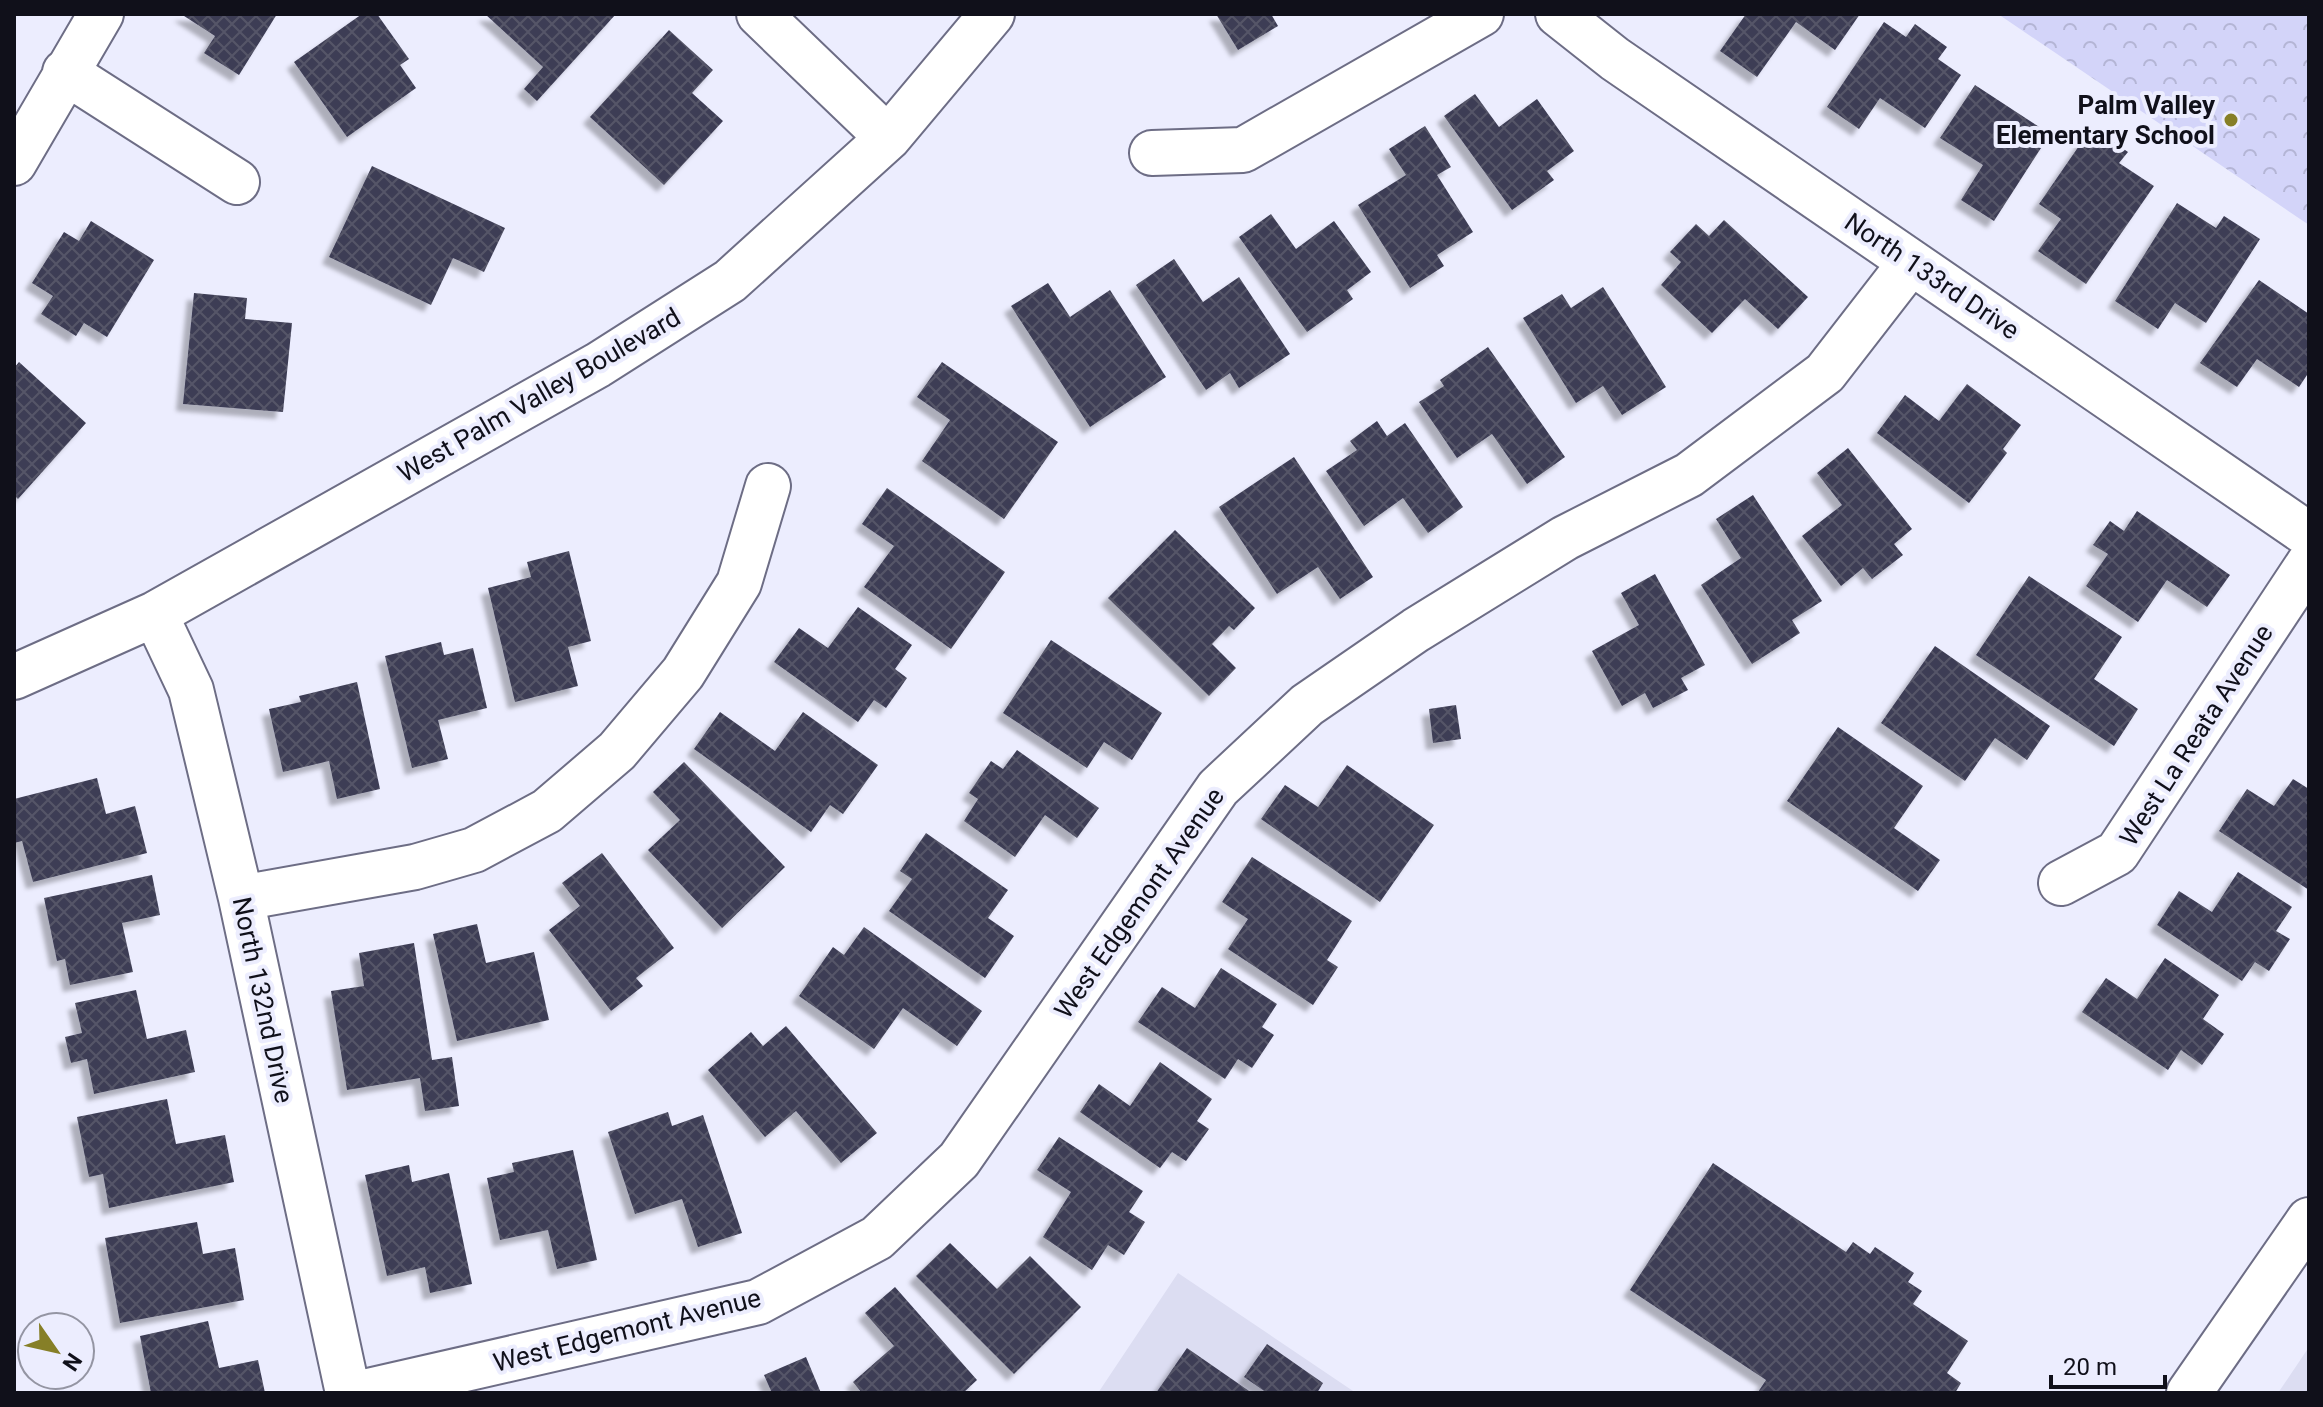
<svg xmlns="http://www.w3.org/2000/svg" width="2323" height="1407" viewBox="0 0 2323 1407" font-family="Roboto,sans-serif">
  <style>
    .built { fill: #dcddf2 }
    .park { fill: url(#park-crowns) }
    .building { fill: url(#building-cross-hatch); filter: url(#shadow) }
    .lines { fill: none; stroke-linecap: round; stroke-linejoin: round }
    .minor-casing { stroke: #6d6d85; stroke-width: 48 }
    .major-casing { stroke: #6d6d85; stroke-width: 48 }
    .minor { stroke: #fff; stroke-width: 44 }
    .major { stroke: #fff; stroke-width: 44 }
    .poi-dot { fill: #867f27; stroke: #ecedfe; stroke-width: 3 }
    .labels { text-anchor: middle; stroke-width: 8; stroke-linejoin: round; paint-order: stroke }
    .poi-label { font-size: 26px; font-weight: bold; fill: #10101a; stroke: #ecedfe; text-anchor: end }
    .street-label { font-size: 26px; fill: #10101a; stroke: #ecedfe }
  </style>
  <defs>
    <pattern id="park-crowns" width="20" height="18" patternUnits="userSpaceOnUse" patternTransform="scale(2)"><rect width="20" height="18" fill="#d3d4f9"/><path d="M2 6a3 3 0 1 1 6 0M12 15a3 3 0 1 1 6 0" fill="none" stroke="#b4b5d5"/></pattern>
    <pattern id="building-cross-hatch" width="8" height="8" patternUnits="userSpaceOnUse" patternTransform="scale(2)"><rect width="8" height="8" fill="#3d3d54"/><path d="M0 0l8 8M0 8l8-8" fill="none" stroke="#555568"/></pattern>
    <filter id="shadow"><feDropShadow dx="-7" dy="7" stdDeviation="2" flood-color="#0004"/></filter>
  </defs>
  <rect width="100%" height="100%" fill="#ecedfe"/>
  <path class="built" d="M1178 1273 1356 1393H1098Z
    M2309 1347V1393H2278Z"/>
  <path class="park" d="M1998 14H2309V225Z"/>
  <path class="building" d="M181 14H277L239 75 204 53 215 36Z
    M362 14H377L409 59 400 65 416 88 347 137 294 62Z
    M485 14H616L537 101 524 89 543 67Z
    M1216 14H1271L1278 26 1238 50Z
    M1746 14H1860L1835 50 1796 22 1757 77 1720 51Z
    M1884 22 1906 37 1915 24 1947 47 1938 59 1961 75 1925 128 1880 98 1859 129 1827 107Z
    M669 30 713 70 692 93 723 121 664 185 590 117Z
    M1975 85 2050 134 1994 221 1961 200 1983 165 1940 138Z
    M1475 94 1499 127 1537 99 1574 151 1547 171 1554 180 1512 210 1444 116Z
    M1425 126 1451 167 1437 175 1473 232 1437 255 1444 266 1410 288 1358 205 1406 175 1389 149Z
    M2092 127 2128 152 2119 163 2154 186 2086 284 2038 251 2061 219 2039 204Z
    M372 166 505 228 484 272 453 258 431 305 329 257Z
    M2177 203 2216 228 2224 216 2260 239 2206 323 2175 303 2158 329 2115 301Z
    M1271 214 1296 249 1334 221 1371 272 1347 290 1353 299 1307 332 1239 237Z
    M1724 220 1808 297 1778 329 1745 299 1712 333 1661 285 1681 262 1670 252 1696 224 1709 236Z
    M91 221 154 260 107 337 84 323 76 336 41 314 53 296 32 283 64 232 79 241Z
    M1174 259 1203 302 1239 277 1290 354 1239 388 1230 373 1206 390 1136 285Z
    M2259 280 2309 314V372L2299 387 2257 359 2237 387 2200 363Z
    M1048 283 1070 317 1110 290 1166 377 1090 427 1011 306Z
    M1603 287 1666 387 1622 415 1603 386 1576 403 1523 318 1562 294 1571 308Z
    M194 293 247 298 245 319 292 323 283 412 183 404Z
    M1488 347 1565 457 1527 484 1492 434 1457 458 1419 402 1444 386 1440 380Z
    M19 362 86 423 18 499 14 495V368Z
    M942 362 1058 442 1004 519 922 461 950 420 917 397Z
    M1967 384 2021 425 2003 449 2007 453 1969 503 1877 433 1905 395 1939 421Z
    M1377 421 1387 436 1405 423 1463 507 1428 533 1403 498 1364 526 1326 471 1357 450 1350 441Z
    M1848 448 1912 529 1894 544 1903 555 1872 579 1863 568 1841 586 1802 536 1842 505 1817 473Z
    M1294 457 1373 577 1340 599 1318 567 1277 594 1219 507Z
    M887 488 1005 572 951 649 864 587 894 546 862 524Z
    M1753 495 1822 601 1792 620 1800 633 1752 664 1701 585 1741 558 1716 519Z
    M2137 511 2230 575 2207 607 2167 580 2138 622 2086 586 2108 554 2093 545 2110 521 2124 531Z
    M1175 530 1255 608 1234 630 1229 626 1212 644 1236 668 1209 696 1108 598Z
    M569 551 591 641 568 647 578 686 515 702 488 588 531 577 527 562Z
    M1655 574 1705 665 1681 678 1688 690 1653 708 1645 693 1622 706 1592 651 1639 625 1621 593Z
    M2029 576 2122 637 2094 679 2138 709 2114 746 1976 655Z
    M858 607 912 645 895 669 907 678 886 708 874 700 858 722 774 662 799 628 828 648Z
    M1051 640 1162 713 1132 760 1104 742 1087 768 1003 713Z
    M441 642 444 655 473 648 487 708 438 720 448 759 412 768 385 656Z
    M1935 646 2050 726 2027 760 1995 738 1965 781 1881 723Z
    M357 682 380 789 337 799 329 761 283 772 269 709 301 702 299 696Z
    M1456 705 1461 739 1433 743 1429 709Z
    M720 712 775 751 803 712 878 765 843 814 830 805 811 832 694 749Z
    M1838 727 1923 786 1894 828 1940 860 1918 891 1787 801Z
    M1017 750 1099 808 1077 838 1045 815 1015 857 964 821 978 799 969 793 991 761 1003 769Z
    M684 762 785 867 722 928 648 850 680 820 653 792Z
    M1347 765 1434 825 1380 902 1261 819 1285 785 1318 807Z
    M97 778 106 814 135 806 147 853 33 882 22 841 14 843V799Z
    M2293 779 2309 789V890L2219 831 2247 789 2274 806Z
    M926 833 1008 890 988 918 1014 936 985 978 889 911 912 879 900 871Z
    M602 853 674 948 636 978 643 986 611 1011 549 930 580 906 562 883Z
    M1252 857 1352 921 1327 960 1338 967 1313 1005 1228 949 1248 919 1222 902Z
    M2238 872 2292 907 2276 931 2290 939 2269 971 2255 962 2242 981 2157 925 2179 891 2212 912Z
    M152 875 160 915 122 923 133 972 70 985 65 959 57 961 44 898Z
    M477 924 486 963 534 952 549 1020 457 1041 433 934Z
    M864 927 982 1011 957 1046 903 1008 874 1049 799 996 833 947 844 955Z
    M414 943 432 1060 452 1057 459 1106 425 1111 420 1078 347 1090 331 991 364 986 359 953Z
    M2165 958 2219 995 2203 1019 2224 1034 2202 1065 2181 1050 2168 1070 2082 1012 2106 978 2137 999Z
    M1221 968 1277 1004 1262 1027 1274 1035 1252 1068 1238 1059 1225 1079 1138 1022 1162 987 1195 1008Z
    M136 990 147 1039 186 1030 195 1072 94 1094 87 1059 71 1063 65 1037 82 1033 75 1003Z
    M786 1026 877 1133 841 1163 796 1111 765 1137 708 1070 751 1032 763 1046Z
    M1160 1062 1212 1099 1197 1121 1209 1129 1186 1161 1172 1152 1160 1168 1080 1112 1099 1084 1130 1106Z
    M167 1099 176 1144 225 1135 234 1182 109 1208 103 1174 89 1177 77 1117Z
    M668 1112 672 1126 703 1115 742 1233 698 1247 682 1199 635 1214 608 1132Z
    M1059 1137 1143 1191 1129 1212 1145 1222 1124 1255 1108 1245 1092 1270 1043 1237 1071 1192 1037 1170Z
    M573 1150 597 1260 557 1269 548 1230 500 1240 487 1178 514 1172 512 1163Z
    M1713 1163 1846 1252 1853 1242 1870 1254 1875 1247 1914 1273 1908 1282 1922 1291 1913 1304 1968 1341 1947 1373 1961 1383 1955 1393H1760L1758 1392 1766 1380 1630 1290Z
    M409 1165 412 1182 449 1173 472 1284 430 1293 425 1267 387 1276 365 1175Z
    M197 1222 203 1254 235 1248 244 1300 120 1323 105 1238Z
    M950 1243 997 1289 1030 1256 1081 1307 1014 1374 916 1276Z
    M895 1287 977 1380 963 1393H862L853 1382 894 1346 865 1313Z
    M208 1321 219 1368 258 1360 265 1393H151L140 1336Z
    M1267 1344 1323 1383 1317 1393H1267L1244 1377Z
    M1187 1348 1252 1393H1156Z
    M806 1357 821 1393H772L764 1375Z"/>
  <g class="lines">
    <defs>
      <path id="minor" d="M759 14 888 138
        M1558 14 1615 59 2309 535
        M65 72 237 182
        M1152 153 1243 150 1481 14
        M14 163 101 14
        M155 614 191 690 241 898 348 1393
        M14 677 155 614 598 365 730 281 888 138 992 14
        M2061 883 2117 853 2309 563
        M241 898 415 867 474 850 547 811 617 751 683 673 739 583 768 486
        M360 1393 758 1302 877 1238 959 1160 1218 788 1307 705 1416 630 1565 538 1689 475 1825 373 1911 262"/>
      <path id="major" d="M2189 1393 2309 1220"/>
    </defs>
    <use href="#minor" class="minor-casing"/>
    <use href="#major" class="major-casing"/>
    <use href="#minor" class="minor"/>
    <use href="#major" class="major"/>
  </g>
  <circle class="poi-dot" cx="2231" cy="120" r="8"/>
  <g class="labels">
    <g class="poi-label">
      <text x="2215" y="114">Palm Valley<tspan x="2215" dy="30">Elementary School</tspan></text>
    </g>
    <g class="street-label">
      <text transform="translate(1932 276) rotate(34)" y="9">North 133rd Drive</text>
      <text transform="translate(539 395) rotate(-30)" y="9">West Palm Valley Boulevard</text>
      <text transform="translate(2196 735) rotate(-57)" y="9">West La Reata Avenue</text>
      <text transform="translate(1139 903) rotate(-55)" y="9">West Edgemont Avenue</text>
      <text transform="translate(263 1000) rotate(78)" y="9">North 132nd Drive</text>
      <text transform="translate(627 1330) rotate(-14)" y="9">West Edgemont Avenue</text>
    </g>
  </g>
  <rect width="2323" height="1407" fill="none" stroke="#10101a" stroke-width="32"/>
  <g transform="translate(56 1351) rotate(124)"><circle r="38" fill="#ecedfe" stroke="#9495a3" stroke-width="2"/>
  <path d="M0-6L14 30L0 20L-14 30Z" fill="#867f27"/>
  <text y="-12" font-size="22" font-weight="bold" text-anchor="middle" fill="#10101a">N</text>
  </g>
  <path d="M2051 1375v12h114v-12" fill="none" stroke="#10101a" stroke-width="4"/>
  <text x="2063" y="1375" font-size="24" fill="#10101a" stroke="#ecedfe" stroke-width="6" paint-order="stroke">20 m</text>
</svg>
